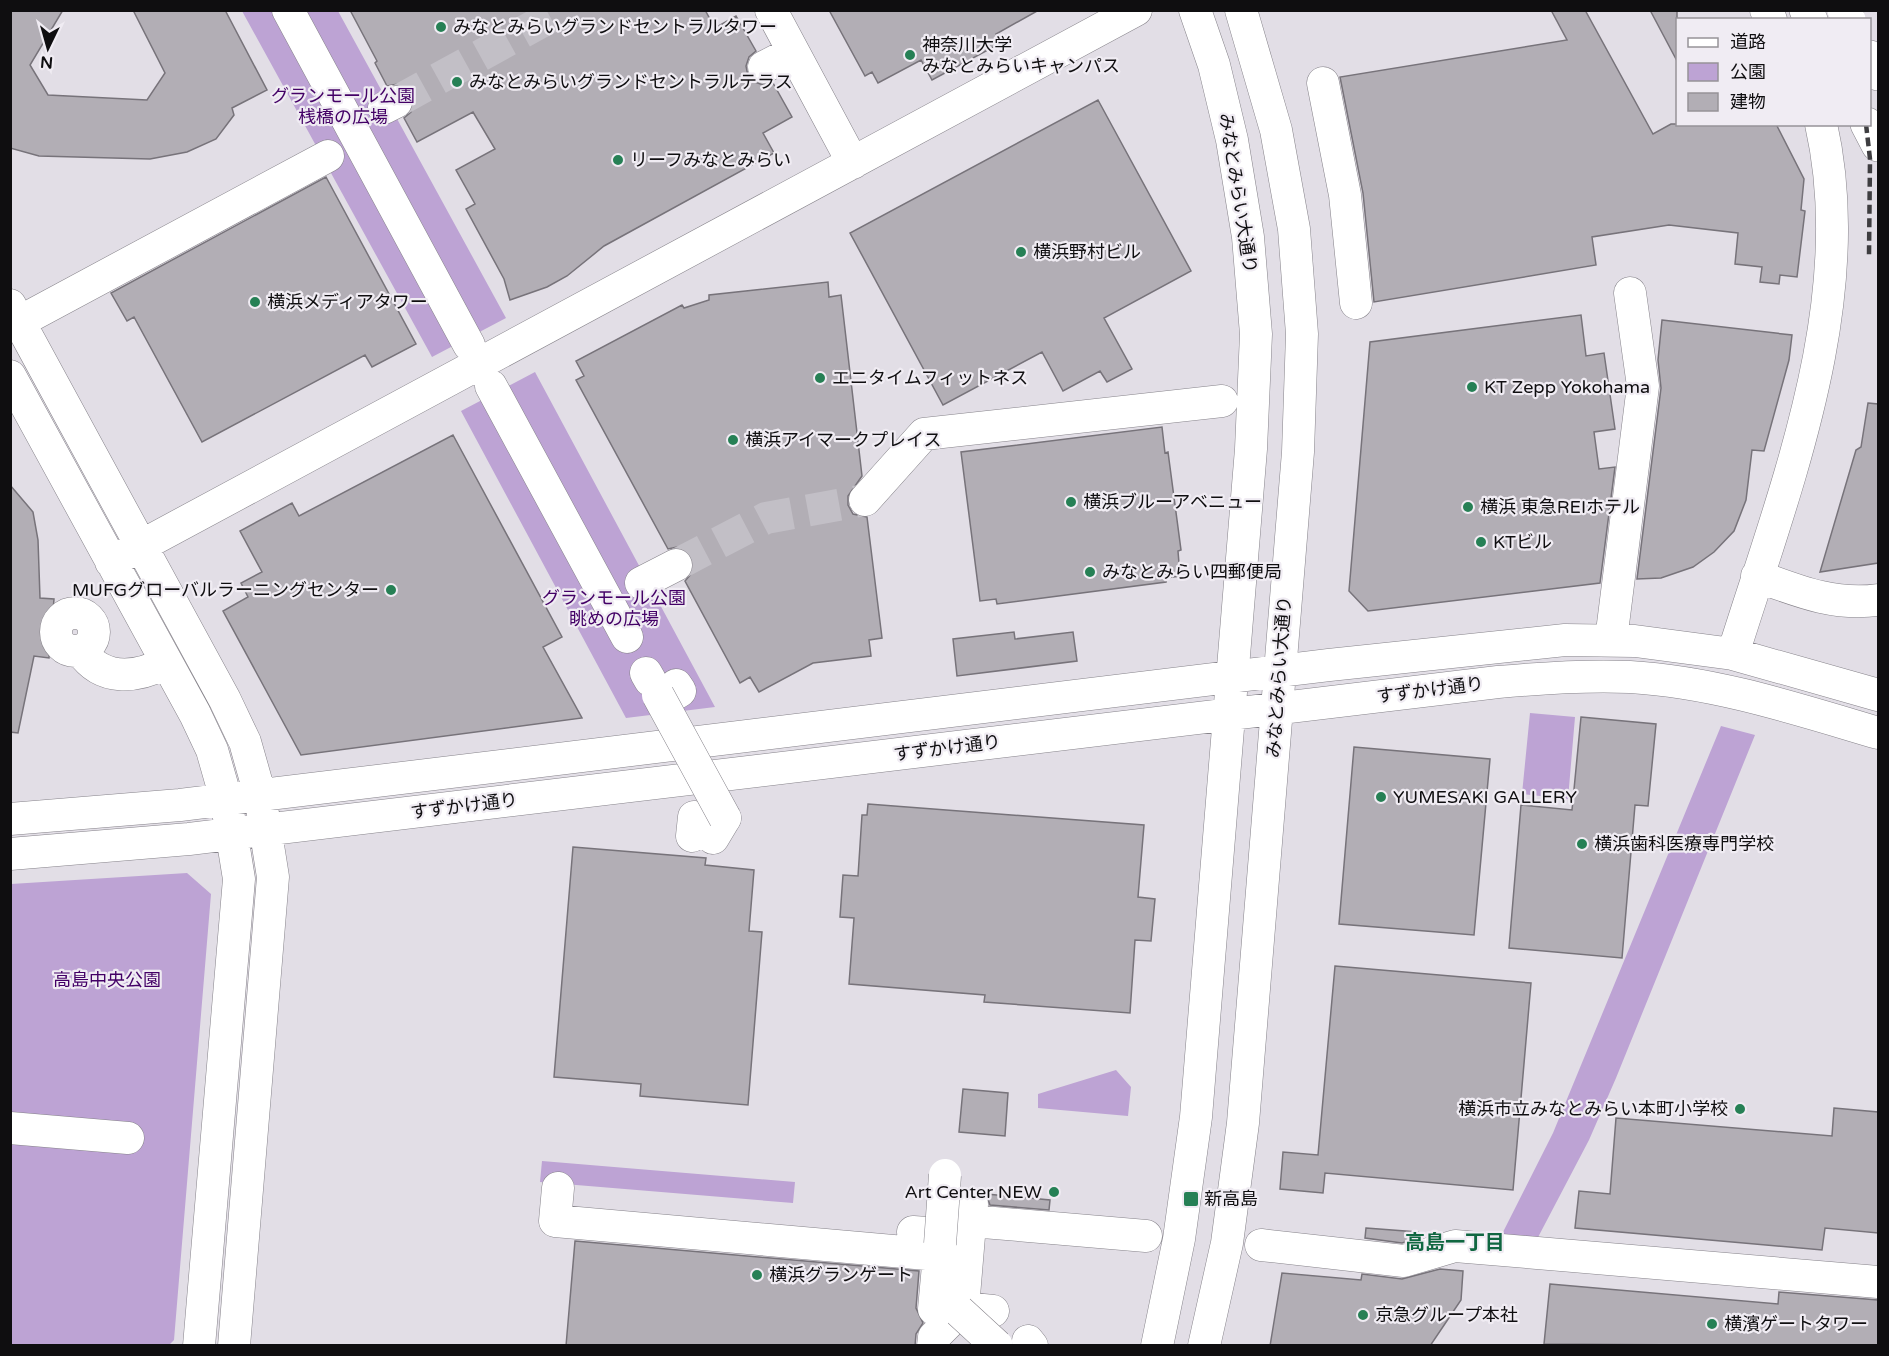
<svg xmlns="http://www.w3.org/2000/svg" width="1889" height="1356" viewBox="0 0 1889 1356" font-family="'Varela Round','Noto Sans JP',sans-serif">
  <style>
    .green { fill: #bda3d4 }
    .building { fill: #b2aeb5; stroke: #77737a; stroke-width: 1.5 }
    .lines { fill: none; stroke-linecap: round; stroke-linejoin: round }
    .minor-tunnel { stroke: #c2bfc6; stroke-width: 32; stroke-dasharray: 32 16; stroke-linecap: butt }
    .minor-casing { stroke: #86838a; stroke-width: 33 }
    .highway-casing { stroke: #86838a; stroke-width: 34 }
    .minor { stroke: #fff; stroke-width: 32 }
    .highway { stroke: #fff; stroke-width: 33 }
    .rail { stroke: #3e3d40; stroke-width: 4.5; stroke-dasharray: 9 4.5; stroke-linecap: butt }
    .minor-bridge-casing { stroke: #86838a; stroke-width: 33; stroke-linecap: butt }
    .highway-bridge-casing { stroke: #86838a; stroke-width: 34; stroke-linecap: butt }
    .minor-bridge { stroke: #fff; stroke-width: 32 }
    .highway-bridge { stroke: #fff; stroke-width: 33 }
    .poi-dot { fill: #268055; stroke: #f0ecf3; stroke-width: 2 }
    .labels { text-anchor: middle; stroke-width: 4.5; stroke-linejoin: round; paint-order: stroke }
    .poi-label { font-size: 18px; fill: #0f0e10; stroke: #f0ecf3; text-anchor: start }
    .park-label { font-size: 18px; fill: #430066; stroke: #f0ecf3 }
    .street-label { font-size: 18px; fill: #0f0e10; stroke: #f0ecf3 }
    .neighbourhood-label { font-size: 20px; font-weight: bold; fill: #106741; stroke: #f0ecf3 }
  </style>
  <rect width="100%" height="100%" fill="#e2dee6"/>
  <path class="green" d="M242 11H338L506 318 432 357Z
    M535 372 715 707 626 718 461 411Z
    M1530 713 1575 717 1568 799 1522 794Z
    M1721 726 1755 735 1616 1078 1589 1140 1535 1243 1499 1240 1553 1133Z
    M187 873 211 894 174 1340 168 1346 11 1345V884Z
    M1116 1070 1131 1087 1128 1116 1038 1108V1094Z
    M542 1161 795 1182 793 1203 540 1182Z"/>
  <path class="building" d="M10 10H63L30 65 48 95 147 100 165 73 133 10H225L267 90 232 108 234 115 216 139 187 152 150 159 39 156 10 148Z
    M350 10H705L715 28 736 16 756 51 749 57 746 66 748 76 755 82 763 85 773 83 792 117 763 133 774 153 604 246 567 276 547 287 510 300 504 279 466 209 475 204 456 170 495 149 473 112 417 142 404 118 411 112 414 104 412 93 405 87 398 84 387 86 375 63 377 61Z
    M829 10H1039L996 34 1001 43 932 80 921 60 878 83 872 72 865 76Z
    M1551 10H1585L1653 134 1671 124H1776L1804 179 1801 210 1805 211 1797 277 1780 275 1779 284 1760 282 1762 267 1735 264 1738 233 1669 225 1592 237 1596 265 1374 302 1363 193 1340 77 1567 40Z
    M1650 10H1677V61Z
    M1098 100 1191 271 1104 318 1132 369 1107 382 1100 371 1063 391 1042 352 943 405 850 233Z
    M326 177 416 344 372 367 365 355 202 442 134 317 127 321 111 293Z
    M828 282 829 297 841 295 862 476 848 496V505L853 514 867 517 882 638 869 640 871 656 813 663 759 692 750 677 740 683 685 581 691 574 694 566 692 556 685 550 677 547 668 549 576 380 584 376 576 361 682 305 684 308 709 300V295Z
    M1581 315 1586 356 1604 353 1615 429 1594 432 1599 469 1615 467 1600 583 1368 611 1349 591 1370 342Z
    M1662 320 1792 335 1789 360 1764 451 1752 450 1746 500 1734 531 1714 552 1693 567 1661 578 1637 579 1661 388 1658 360Z
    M1868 403 1878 404V563L1820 572 1856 450 1861 447Z
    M1162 427 1165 453 1168 452 1181 550 1178 551 1180 576 1166 578V582L997 604 996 599 980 601 961 452Z
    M453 435 562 637 543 647 582 718 301 755 223 611 248 597 241 583 262 572 240 531 292 503 299 516Z
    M10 485 33 512 38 540 40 598 54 599 49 658 34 656 18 733 10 732Z
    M1014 632 1015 639 1073 632 1077 661 957 676 953 639Z
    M1581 717 1656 724 1648 806 1635 805 1622 958 1509 948 1521 805 1572 810Z
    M1354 747 1490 759 1474 935 1339 924Z
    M868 804 1144 825 1138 897 1155 899 1151 941 1135 940 1130 1013 984 1002 985 995 849 984 854 918 840 917 843 875 858 876 862 815H867Z
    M573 847 706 858 705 865 754 870 749 931 762 932 748 1105 640 1096 641 1084 554 1077Z
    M1335 966 1531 983 1513 1190 1325 1173 1323 1193 1280 1189 1283 1152 1318 1155Z
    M963 1089 1008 1093 1005 1136 959 1132Z
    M1834 1108 1878 1112V1233L1825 1228 1822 1250 1575 1228 1579 1191 1610 1194 1616 1118 1832 1136Z
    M986 1194 1050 1200 1049 1210 990 1205Z
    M1366 1228 1418 1232V1238L1402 1243 1365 1238Z
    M575 1241 919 1271 916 1308 923 1323 916 1334 915 1346H566Z
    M1440 1269 1463 1271 1461 1300 1430 1346H1270L1282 1273 1361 1280 1362 1274 1402 1279Z
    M1550 1284 1778 1304 1779 1292 1878 1300V1346L1544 1344Z"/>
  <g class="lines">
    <path class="minor-tunnel" d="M396 102 563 10
      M676 565 766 518 865 500"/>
    <defs>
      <path id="minor" d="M288 10 469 345
        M771 10 853 163
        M1766 10 1771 20
        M764 67 793 52
        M1323 83 1345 195 1356 303
        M384 108 396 102
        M10 305 225 700 245 742 260 795 273 877 234 1346
        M34 314 328 156
        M10 376 195 714 212 750 226 799 239 879 199 1346
        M491 386 627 637
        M865 500 924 434 1222 401
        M111 562 1136 10
        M1757 576C1798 591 1834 606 1878 600
        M641 583 676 565
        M56 632a19 19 0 1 1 38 0a19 19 0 1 1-38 0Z
        M1611 640 1643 386 1630 293
        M81 651C102 682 136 678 166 663
        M1733 654C1785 488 1861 300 1821 124
        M646 673 650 680
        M662 702 680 691 676 685
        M10 819 180 805 1329 665 1565 640 1635 641 1733 654 1878 695
        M692 836 694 817
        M713 838 725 818
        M10 854 189 839 1498 682C1542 678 1586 675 1630 677 1715 682 1797 709 1878 733
        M10 1128 128 1138
        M558 1188 555 1221 938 1255
        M972 1204 971 1221 1146 1236
        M913 1232 969 1236 971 1221
        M1261 1245 1404 1261 1455 1246 1878 1282
        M943 1306 993 1311
        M934 1309 940 1244
        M1028 1341 1032 1346
        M933 1346 934 1337 963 1308 969 1236
        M1157 1346 1179 1239 1196 1117 1251 449 1256 334 1248 237 1232 140 1214 65 1195 10
        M1204 1346 1227 1243 1243 1123 1298 452 1302 334 1294 229 1276 130 1241 10"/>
      <path id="highway" d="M1806 10 1811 20
        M1870 57 1878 74
        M1867 124 1878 145"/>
    </defs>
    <use href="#minor" class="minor-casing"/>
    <use href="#highway" class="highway-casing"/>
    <use href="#minor" class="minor"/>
    <use href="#highway" class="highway"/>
    <path class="rail" d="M1845 10 1848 20
      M1866 124 1870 159 1869 255"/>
    <defs>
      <path id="minor-bridge" d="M658 695 725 818
        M940 1244 945 1175
        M959 1311 997 1346"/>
      <path id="highway-bridge" d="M1844 10 1849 20"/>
    </defs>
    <use href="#minor-bridge" class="minor-bridge-casing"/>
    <use href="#highway-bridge" class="highway-bridge-casing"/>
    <use href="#minor-bridge" class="minor-bridge"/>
    <use href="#highway-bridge" class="highway-bridge"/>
  </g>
  <g class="poi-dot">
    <circle cx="441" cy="27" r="6"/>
    <circle cx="910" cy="55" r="6"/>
    <circle cx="457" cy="82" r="6"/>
    <circle cx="618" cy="160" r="6"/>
    <circle cx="1021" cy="252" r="6"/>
    <circle cx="255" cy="302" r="6"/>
    <circle cx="820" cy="378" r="6"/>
    <circle cx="1472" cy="387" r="6"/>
    <circle cx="733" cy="440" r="6"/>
    <circle cx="1071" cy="502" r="6"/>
    <circle cx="1468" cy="507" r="6"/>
    <circle cx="1481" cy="542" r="6"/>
    <circle cx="1090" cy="572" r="6"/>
    <circle cx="391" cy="590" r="6"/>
    <circle cx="1381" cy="797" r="6"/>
    <circle cx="1582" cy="844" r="6"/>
    <circle cx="1740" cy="1109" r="6"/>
    <circle cx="1054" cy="1192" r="6"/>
    <rect x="1183" y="1191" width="16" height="16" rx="3"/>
    <circle cx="757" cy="1275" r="6"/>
    <circle cx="1363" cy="1315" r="6"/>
    <circle cx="1712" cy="1324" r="6"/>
  </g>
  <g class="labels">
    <g class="poi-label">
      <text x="453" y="33">みなとみらいグランドセントラルタワー</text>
      <text x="922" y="51">神奈川大学<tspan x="922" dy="21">みなとみらいキャンパス</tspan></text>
      <text x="469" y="88">みなとみらいグランドセントラルテラス</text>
      <text x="630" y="166">リーフみなとみらい</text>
      <text x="1033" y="258">横浜野村ビル</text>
      <text x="267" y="308">横浜メディアタワー</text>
      <text x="832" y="384">エニタイムフィットネス</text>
      <text x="1484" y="393">KT Zepp Yokohama</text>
      <text x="745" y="446">横浜アイマークプレイス</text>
      <text x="1083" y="508">横浜ブルーアベニュー</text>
      <text x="1480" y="513">横浜 東急REIホテル</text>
      <text x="1493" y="548">KTビル</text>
      <text x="1102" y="578">みなとみらい四郵便局</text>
      <text x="379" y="596" text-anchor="end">MUFGグローバルラーニングセンター</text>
      <text x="1393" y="803">YUMESAKI GALLERY</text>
      <text x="1594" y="850">横浜歯科医療専門学校</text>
      <text x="1728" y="1115" text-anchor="end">横浜市立みなとみらい本町小学校</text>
      <text x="1042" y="1198" text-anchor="end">Art Center NEW</text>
      <text x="1204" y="1205">新高島</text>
      <text x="769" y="1281">横浜グランゲート</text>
      <text x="1375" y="1321">京急グループ本社</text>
      <text x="1724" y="1330">横濱ゲートタワー</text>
    </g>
    <g class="park-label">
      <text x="343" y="102">グランモール公園<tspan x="343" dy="21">桟橋の広場</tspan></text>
      <text x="614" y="604">グランモール公園<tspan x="614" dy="21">眺めの広場</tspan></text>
      <text x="107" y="986">高島中央公園</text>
    </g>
    <g class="street-label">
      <text transform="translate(1238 193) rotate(81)" y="6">みなとみらい大通り</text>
      <text transform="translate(1279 677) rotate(-86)" y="6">みなとみらい大通り</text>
      <text transform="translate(1430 690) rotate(-7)" y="6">すずかけ通り</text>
      <text transform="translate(947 748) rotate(-7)" y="6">すずかけ通り</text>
      <text transform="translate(464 806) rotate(-7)" y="6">すずかけ通り</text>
    </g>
    <g class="neighbourhood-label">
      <text x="1455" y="1249">高島一丁目</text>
    </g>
  </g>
  <rect width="1889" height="1356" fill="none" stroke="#0f0e10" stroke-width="24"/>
  <rect x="1676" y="18" width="195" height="108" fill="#f0ecf3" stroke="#969398" stroke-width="1.5"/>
  <rect x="1688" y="38" width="30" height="9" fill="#ffffff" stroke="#969398" stroke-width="1.5"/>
  <text x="1730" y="48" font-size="18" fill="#0f0e10">道路</text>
  <rect x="1688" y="63" width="30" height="18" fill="#bda3d4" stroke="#969398" stroke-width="1.5"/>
  <text x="1730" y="78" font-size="18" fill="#0f0e10">公園</text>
  <rect x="1688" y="93" width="30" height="18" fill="#b2aeb5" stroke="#969398" stroke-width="1.5"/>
  <text x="1730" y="108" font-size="18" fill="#0f0e10">建物</text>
  <g transform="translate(48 48) rotate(185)" stroke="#f0ecf3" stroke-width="4.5" paint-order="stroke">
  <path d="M0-4.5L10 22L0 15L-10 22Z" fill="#0f0e10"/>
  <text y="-9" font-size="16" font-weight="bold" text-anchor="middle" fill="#0f0e10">N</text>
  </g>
</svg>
